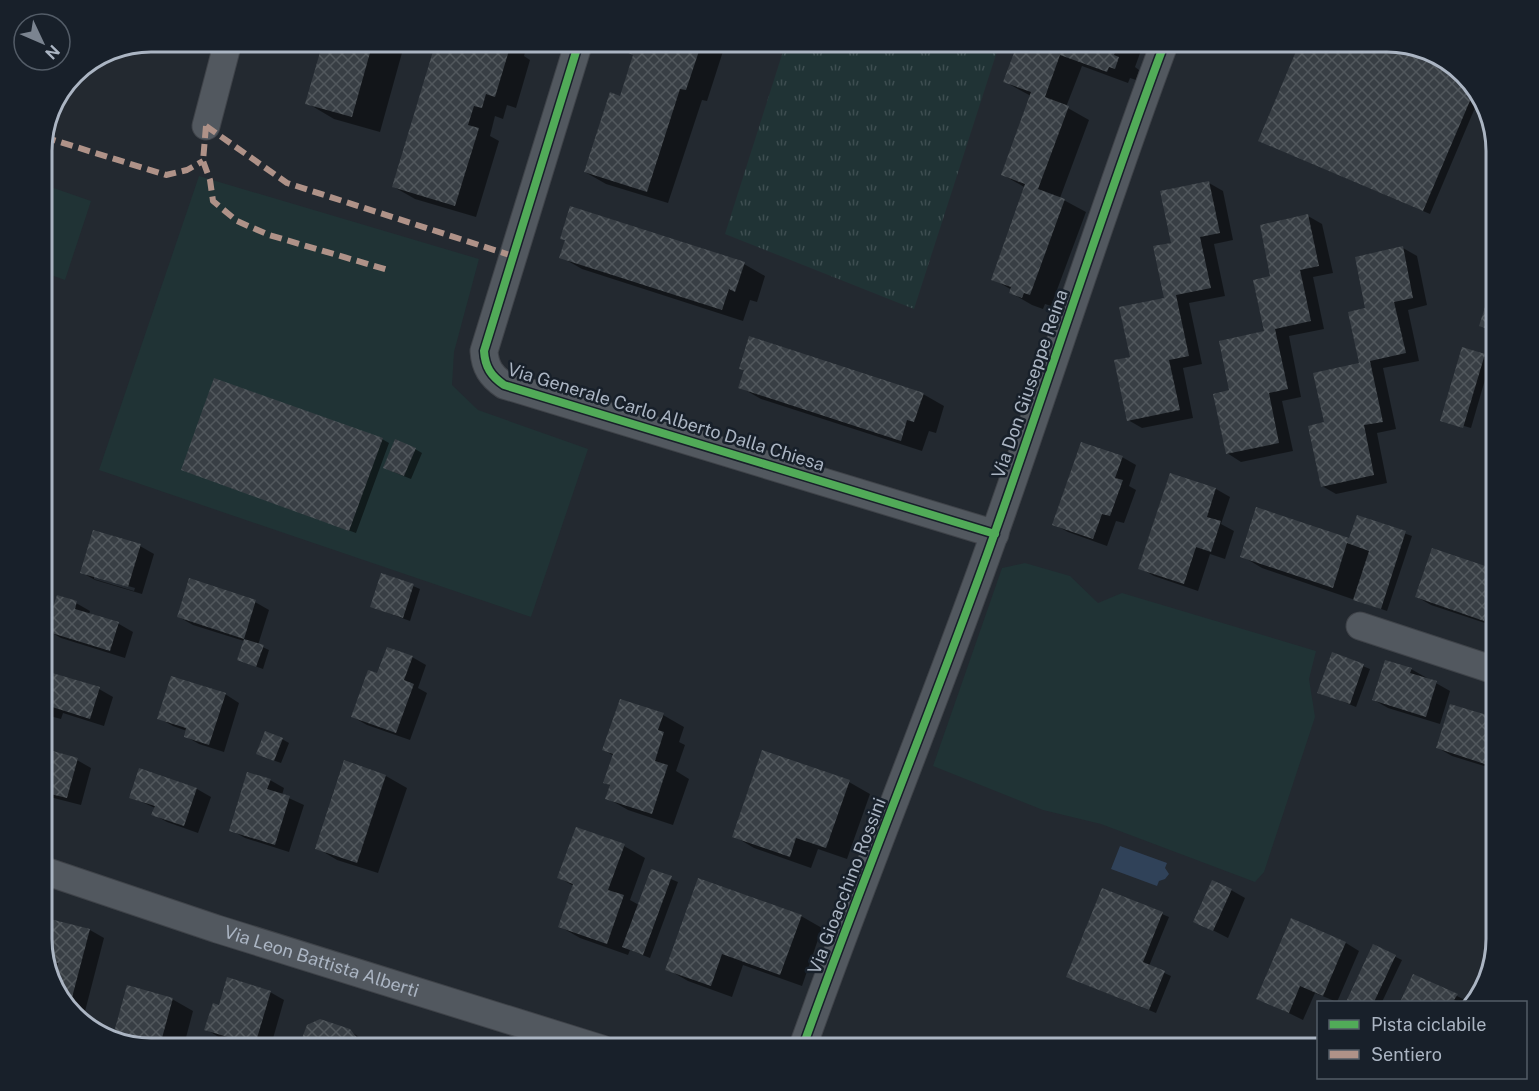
<svg xmlns="http://www.w3.org/2000/svg" width="1539" height="1091" viewBox="0 0 1539 1091" font-family="'Public Sans',sans-serif">
  <style>
    .green { fill: #203335 }
    .park { fill: url(#park-tufts) }
    .water { fill: #304259 }
    .shadow { fill: #0007; fill-rule: evenodd }
    .building { fill: url(#building-cross-hatch) }
    .lines { fill: none; stroke-linecap: round; stroke-linejoin: round }
    .street-casing { stroke: #3f4349; stroke-width: 29 }
    .street { stroke: #52585f; stroke-width: 27 }
    .quiet { stroke: #af9288; stroke-width: 6; stroke-dasharray: 12 6; stroke-linecap: butt }
    .cycleway-casing { stroke: #18202a; stroke-width: 11 }
    .cycleway { stroke: #51ab58; stroke-width: 8 }
    .labels { text-anchor: middle; stroke-width: 5; stroke-linejoin: round; paint-order: stroke }
    .street-label { font-size: 18px; fill: #abb5c3; stroke: #18202a }
    .rim { fill: none; stroke: #abb5c3; stroke-width: 3 }
  </style>
  <defs>
    <pattern id="park-tufts" width="24" height="20" patternUnits="userSpaceOnUse" patternTransform="scale(1.5)"><rect width="24" height="20" fill="#203335"/><path d="M3 7l-1-3M5 7V3M7 7l1-3M15 17l-1-3M17 17v-4M19 17l1-3" fill="none" stroke="#3e4e51"/></pattern>
    <pattern id="building-cross-hatch" width="8" height="8" patternUnits="userSpaceOnUse" patternTransform="scale(1.5)"><rect width="8" height="8" fill="#383e44"/><path d="M0 0l8 8M0 8l8-8" fill="none" stroke="#52585d"/></pattern>
  </defs>
  <rect width="100%" height="100%" fill="#232930"/>
  <path class="green" d="M199 176 479 259 454 352 452 385 478 410 588 449 531 617 99 470Z
    M42 184 91 201 65 280 42 272Z
    M1025 563 1070 576 1098 603 1122 593 1316 651 1309 679 1315 717 1264 872 1255 882 1101 824 1043 810 933 766 1002 568Z"/>
  <path class="park" d="M786 42H1000L914 309 725 234Z"/>
  <path class="water" d="M1120 846 1167 863 1165 868 1169 874 1165 879 1159 881 1157 886 1111 869Z"/>
  <path class="shadow" d="M324 42H405L380 132 334 119 307 103Z
    M446 42H528L524 56 530 60 516 108 507 105 503 119 495 116 490 136 499 141 476 217 415 199 394 187Z
    M630 42H726L707 101 702 100 668 203 606 184 585 172 621 97 635 56Z
    M1013 42H1139L1143 45 1135 67 1139 70 1136 80 1130 78 1128 83 1082 66 1066 107 1089 120 1060 198 1086 212 1051 306 1045 304 1043 309 1032 305 1011 293 1012 290 993 279 1026 188 1003 175 1031 96 1005 82 1018 45Z
    M1301 42H1388L1454 64 1480 96 1430 214 1260 141Z
    M1209 183 1223 191 1233 240 1214 244 1225 296 1189 303 1202 364 1183 368 1193 418 1142 428 1128 420 1131 358 1166 299 1173 244Z
    M1308 216 1322 224 1333 273 1313 277 1324 329 1289 336 1301 397 1282 401 1293 451 1241 462 1227 453 1231 392 1266 332 1272 277Z
    M1403 248 1417 256 1427 305 1408 310 1419 361 1383 368 1396 429 1377 433 1387 483 1336 494 1322 486 1325 423 1360 364 1367 309Z
    M561 257 744 264 765 276 757 302 750 300 743 321 582 269Z
    M1463 349 1491 359 1471 428 1447 421Z
    M740 387 923 394 944 406 936 433 929 431 922 451 761 399Z
    M382 439 389 443 356 533 183 470Z
    M415 449 422 453 411 479 391 471Z
    M1122 457 1136 465 1129 486 1136 490 1124 523 1116 521 1107 546 1068 532 1054 524Z
    M1171 475 1216 489 1230 497 1221 524 1234 531 1225 559 1210 554 1198 591 1154 576 1140 568Z
    M42 493 47 495 42 515Z
    M1497 515V534L1492 531Z
    M1358 517 1412 536 1387 611 1262 568 1242 556 1350 540Z
    M140 546 154 554 142 594 95 580 81 572ZM94 576 135 588 134 591 94 579Z
    M1497 572V627L1431 605 1417 597Z
    M413 586 420 589 410 621 372 607Z
    M255 602 269 610 258 645 269 650 263 669 239 660 244 641 193 625 179 617Z
    M76 603 90 611 89 615 119 624 133 632 125 658 61 638 47 630Z
    M1333 654 1370 669 1356 707 1319 692Z
    M412 657 426 665 418 688 427 693 410 740 367 725 353 717 378 675Z
    M1411 669 1450 691 1440 724 1388 708 1374 700Z
    M42 671 99 689 113 697 104 726 63 713 61 719 42 714Z
    M225 694 239 703 224 752 199 744 185 736 187 731 173 726 159 718Z
    M663 715 684 727 679 742 685 745 676 771 689 779 673 825 628 810 607 798 611 786 605 783 614 756 604 750Z
    M1497 720V770L1452 756 1438 748Z
    M282 739 289 743 281 763 264 757Z
    M42 750 77 760 91 768 81 805 42 795Z
    M140 770 197 789 211 797 198 833 167 822 153 814 155 808 131 797Z
    M386 776 407 788 378 873 337 860 317 848Z
    M270 780 284 788 282 795 304 805 289 852 245 838 231 830Z
    M849 782 870 794 847 859 818 849 811 868 754 848 734 836Z
    M577 829 624 846 645 858 630 900 639 905 651 871 678 882 650 958 630 950 628 955 580 938 559 926 574 886 559 878Z
    M1231 890 1245 898 1228 938 1195 921Z
    M1162 914 1169 917 1149 966 1171 976 1156 1013 1068 977Z
    M801 916 822 928 802 986 743 965 732 997 688 981 667 969Z
    M90 930 104 938 82 1023 56 994 59 967 50 964 49 969 42 947Z
    M1346 943 1359 951 1337 1002 1315 993 1303 1020 1258 998Z
    M1373 946 1402 960 1382 1002H1348Z
    M1414 976 1457 996 1469 1002H1402Z
    M128 987 172 999 193 1011 183 1049H151L114 1037Z
    M270 992 284 1000 270 1049H259L220 1038 206 1029 220 1007Z
    M350 1031 377 1049H300Z
    M957 1044 969 1049H954Z
    M1227 1044 1238 1049H1224Z"/>
  <path class="building" d="M323 42H373L352 117 305 104Z
    M445 42H503V44L510 47 495 97 486 94 482 108 474 106 468 125 479 128 455 206 392 187 434 48 442 50Z
    M629 42H702L686 90 680 89 647 192 584 172 610 92 620 96 633 55 626 52Z
    M1011 42H1119L1114 55 1119 57 1115 69 1109 67 1107 72 1060 55 1045 97 1069 106 1038 189 1065 199 1030 295 1024 293 1022 298 1009 293 1011 287 991 280 1025 184 1001 175 1031 92 1003 82 1017 45Z
    M1300 42H1388L1454 64 1475 89 1423 211 1258 141Z
    M1490 120 1492 131 1495 142 1484 139Z
    M1209 181 1220 233 1200 237 1211 288 1176 295 1189 356 1169 360 1180 410 1127 421 1114 360 1130 357 1119 307 1164 298 1153 246 1171 243 1160 191Z
    M570 206 745 262 735 292 729 289 722 310 559 258 565 240 560 239Z
    M1308 214 1319 266 1300 270 1311 321 1275 329 1288 389 1269 393 1279 443 1226 454 1213 394 1229 390 1219 341 1264 331 1253 280 1270 276 1260 225Z
    M1403 246 1413 298 1394 302 1406 353 1370 361 1383 422 1364 425 1374 475 1321 487 1308 426 1324 422 1313 373 1359 363 1348 312 1365 308 1355 257Z
    M1494 279 1497 280V332L1479 326Z
    M749 336 924 393 914 422 907 420 901 441 738 388 744 370 739 369Z
    M1462 347 1485 354 1463 428 1440 421Z
    M214 378 383 438 349 531 181 470Z
    M395 439 416 448 404 476 383 468Z
    M1081 442 1123 456 1115 478 1123 480 1110 516 1102 514 1093 539 1052 525Z
    M1170 473 1216 488 1207 517 1221 521 1211 552 1196 547 1184 584 1138 569Z
    M1256 507 1349 538 1357 515 1406 531 1381 609 1353 600 1369 551 1347 543 1333 588 1240 557Z
    M93 530 141 544 128 587 80 573Z
    M1432 548 1497 570V583L1484 621 1415 597Z
    M381 573 414 584 403 618 370 607Z
    M189 578 256 600 244 639 177 617Z
    M57 595 77 601 75 609 119 622 110 651 45 631Z
    M244 639 264 645 256 667 237 660Z
    M387 647 413 656 404 680 414 684 396 733 351 717 368 670 377 673Z
    M1332 652 1364 664 1350 704 1317 693Z
    M1385 660 1412 668 1410 673 1437 681 1426 717 1372 700Z
    M42 670 100 687 90 719 49 706 47 712 42 711Z
    M171 676 226 693 209 745 184 737 186 728 157 719Z
    M620 699 664 713 658 730 664 732 655 761 668 765 652 814 605 799 610 785 603 783 613 754 602 750Z
    M1450 704 1497 718V768L1436 748Z
    M265 731 283 738 274 761 256 754Z
    M42 748 78 758 67 798 42 792Z
    M762 750 850 780 826 848 796 838 790 857 732 837Z
    M344 760 386 775 357 863 315 849Z
    M139 768 197 788 184 826 151 815 155 806 129 798Z
    M247 772 271 779 267 789 290 796 275 845 229 831Z
    M576 827 625 844 608 890 624 895 607 944 558 927 573 884 557 878Z
    M651 869 672 876 643 955 622 947Z
    M698 878 802 915 780 975 722 954 711 986 665 970Z
    M1212 880 1232 889 1213 931 1193 922Z
    M1102 888 1163 912 1143 962 1165 971 1149 1010 1066 977Z
    M42 917 90 929 69 1009 56 994 53 983 58 963 46 960 42 947Z
    M1291 918 1346 942 1323 996 1300 986 1289 1013 1256 999Z
    M1373 944 1396 955 1374 1002H1346Z
    M1413 974 1458 994 1454 1000 1459 1002H1400Z
    M227 977 271 991 255 1045 204 1030 213 1003 219 1005Z
    M127 985 173 998 159 1049H151L113 1036Z
    M320 1019 350 1029 358 1039 372 1045 371 1049H298L307 1025Z
    M491 1037 521 1049H486Z
    M1000 1040 1020 1049H996Z
    M842 1041 862 1049H839Z"/>
  <g class="lines">
    <defs>
      <g id="street">
        <path d="M579 42 484 351C485 367 491 376 504 385L995 534"/>
        <path d="M206 126 228 42"/>
        <path d="M1360 626 1497 671"/>
        <path id="s1" d="M42 870 217 929 602 1049"/>
        <path d="M802 1049C863 877 933 708 994 535 1052 371 1104 205 1165 42"/>
      </g>
    </defs>
    <use href="#street" class="street-casing"/>
    <use href="#street" class="street"/>
    <path class="quiet" d="M206 126 287 183 513 256
      M206 126 203 161 210 180 213 201 237 221 269 235 388 270
      M44 137 166 175 187 170 203 161"/>
    <defs>
      <path id="cycleway" d="M579 42 484 351C485 367 491 376 504 385L995 534
        M802 1049C863 877 933 708 994 535 1052 371 1104 205 1165 42"/>
    </defs>
    <use href="#cycleway" class="cycleway-casing"/>
    <use href="#cycleway" class="cycleway"/>
  </g>
  <g class="labels">
    <g class="street-label">
      <text transform="translate(1030 384) rotate(-71)" y="6">Via Don Giuseppe Reina</text>
      <text transform="translate(666 417) rotate(17)" y="6">Via Generale Carlo Alberto Dalla Chiesa</text>
      <text transform="translate(847 886) rotate(-69)" y="6">Via Gioacchino Rossini</text>
      <text dy="6" stroke="none"><textPath href="#s1" startOffset="294">Via Leon Battista Alberti</textPath></text>
    </g>
  </g>
  <path d="M0 0H1539V1091H0ZM151 52H1387A99 99 0 0 1 1486 151V939A99 99 0 0 1 1387 1038H151A99 99 0 0 1 52 939V151A99 99 0 0 1 151 52Z" fill="#18202a" fill-rule="evenodd"/>
  <path class="rim" d="M151 52H1387A99 99 0 0 1 1486 151V939A99 99 0 0 1 1387 1038H151A99 99 0 0 1 52 939V151A99 99 0 0 1 151 52Z"/>
  <rect x="1317" y="1001" width="210" height="78" fill="#18202a" stroke="#535c67" stroke-width="1.5"/>
  <rect x="1329" y="1020" width="30" height="9" fill="#51ab58" stroke="#535c67" stroke-width="1.5"/>
  <text x="1371" y="1031" font-size="18" fill="#abb5c3">Pista ciclabile</text>
  <rect x="1329" y="1050" width="30" height="9" fill="#af9288" stroke="#535c67" stroke-width="1.5"/>
  <text x="1371" y="1061" font-size="18" fill="#abb5c3">Sentiero</text>
  <g transform="translate(42 42) rotate(134)"><circle r="28" fill="#18202a" stroke="#535c67" stroke-width="1.5"/>
  <path d="M0-4.5L10 22L0 15L-10 22Z" fill="#7b8490"/>
  <text y="-9" font-size="16" font-weight="bold" text-anchor="middle" fill="#abb5c3">N</text>
  </g>
</svg>
